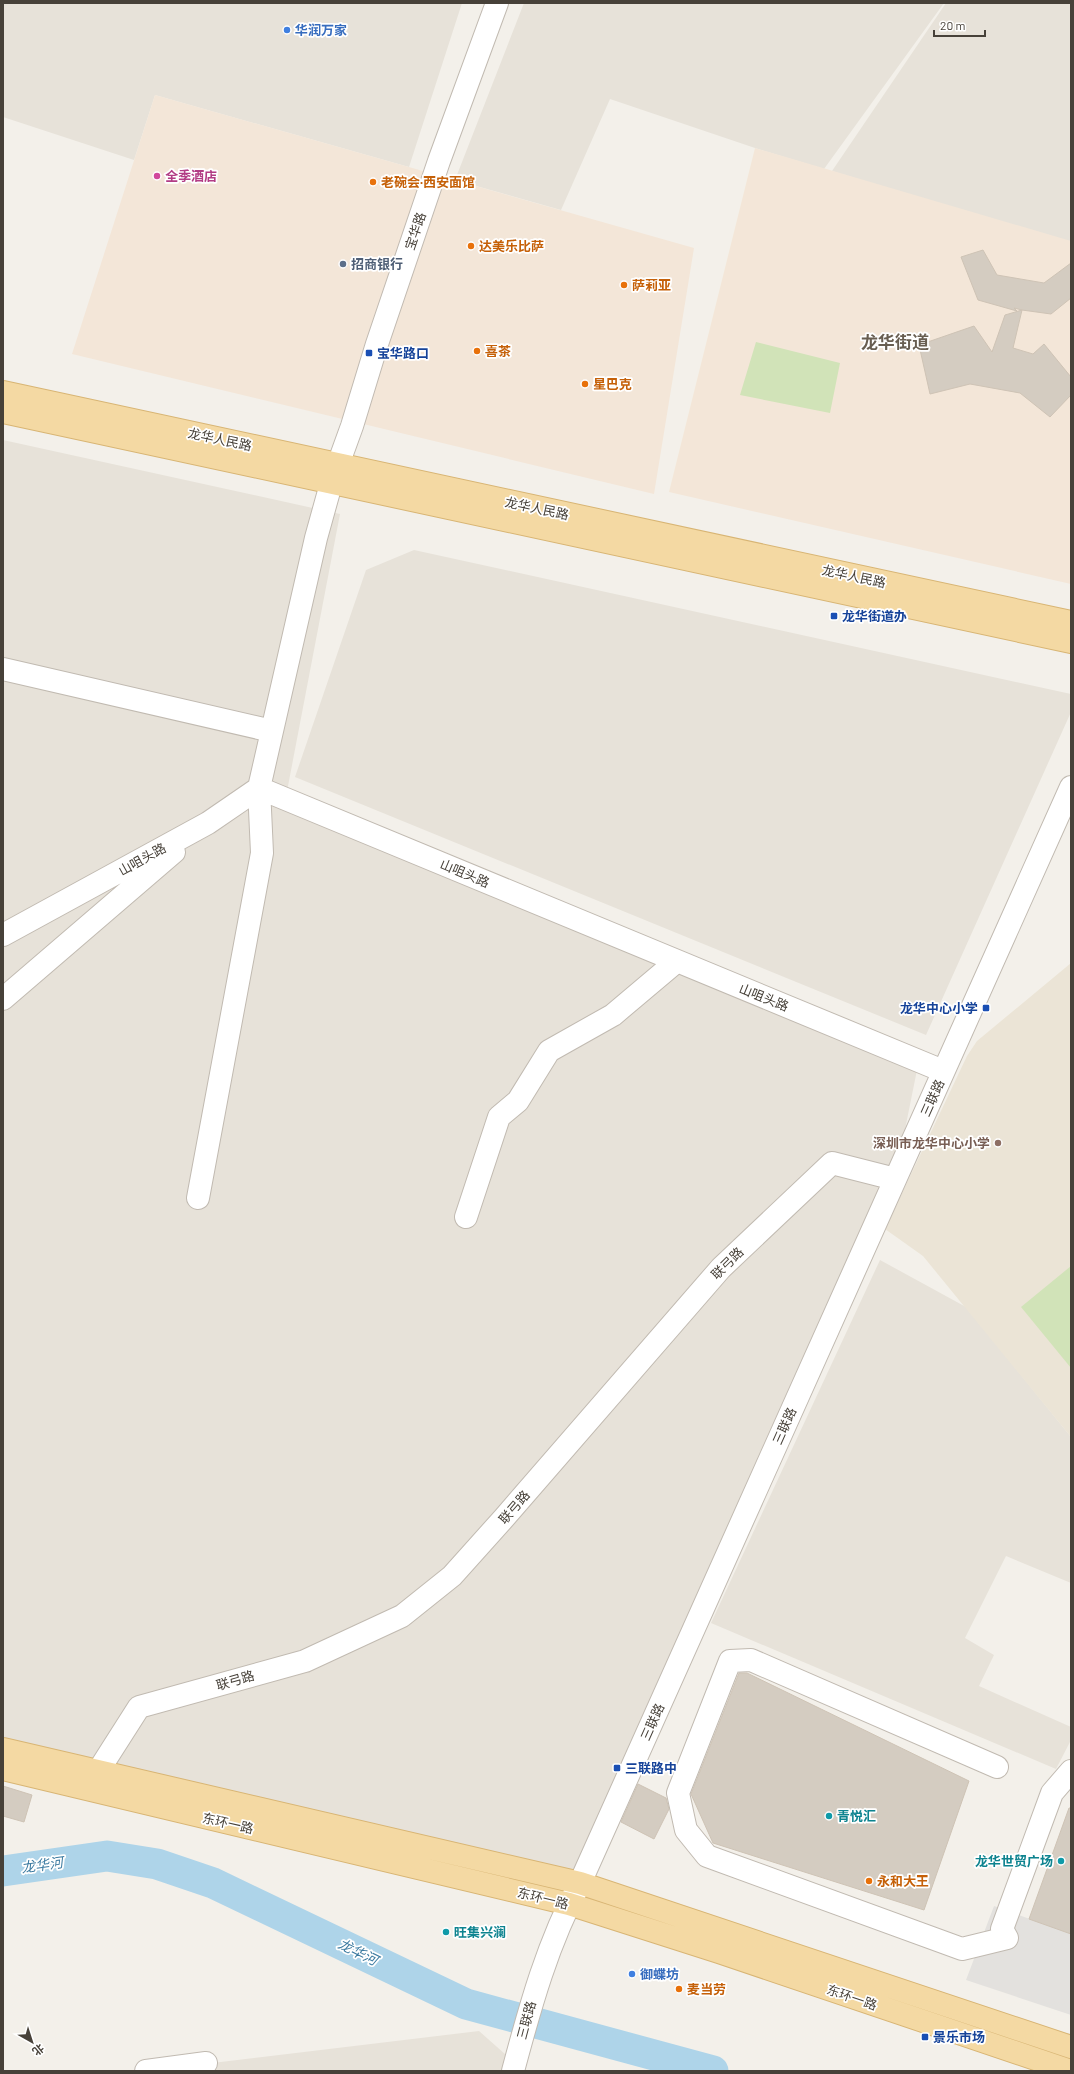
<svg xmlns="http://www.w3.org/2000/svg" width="1074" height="2074" viewBox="0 0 1074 2074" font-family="Barlow,'Noto Sans SC',sans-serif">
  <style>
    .residential { fill: #e7e2d9 }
    .commercial { fill: #f3e6d8 }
    .education { fill: #ebe4d6 }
    .green { fill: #d1e3b8 }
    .parking { fill: #e3e1de }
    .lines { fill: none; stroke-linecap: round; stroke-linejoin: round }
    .river { stroke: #aed4e9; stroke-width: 31 }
    .building { fill: #d4ccc1; stroke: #cec3b5 }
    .minor-casing { stroke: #c1bab1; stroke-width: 24 }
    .major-casing { stroke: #d8b574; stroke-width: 24 }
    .minor { stroke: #fff; stroke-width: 22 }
    .major { stroke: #f4d9a3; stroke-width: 22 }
    .shop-dot { fill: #3f7fe0; stroke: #fff; stroke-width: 1.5 }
    .hotel-dot { fill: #d1479c; stroke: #fff; stroke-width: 1.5 }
    .food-dot { fill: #e8710a; stroke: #fff; stroke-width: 1.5 }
    .service-dot { fill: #5c6f8a; stroke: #fff; stroke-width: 1.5 }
    .transit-dot { fill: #1a4fb4; stroke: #fff; stroke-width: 1.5 }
    .education-dot { fill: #8d6e63; stroke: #fff; stroke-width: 1.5 }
    .culture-dot { fill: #0f9aa8; stroke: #fff; stroke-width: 1.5 }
    .labels { text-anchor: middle; stroke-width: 3.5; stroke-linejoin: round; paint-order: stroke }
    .shop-label { font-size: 13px; font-weight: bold; fill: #366cbe; stroke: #fff; text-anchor: start }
    .hotel-label { font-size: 13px; font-weight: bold; fill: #b23c85; stroke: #fff; text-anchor: start }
    .food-label { font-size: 13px; font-weight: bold; fill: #c56008; stroke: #fff; text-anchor: start }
    .street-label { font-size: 13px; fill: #474139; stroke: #fff }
    .service-label { font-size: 13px; font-weight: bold; fill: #4e5e75; stroke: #fff; text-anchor: start }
    .transit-label { font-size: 13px; font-weight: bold; fill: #164399; stroke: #fff; text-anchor: start }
    .education-label { font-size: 13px; font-weight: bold; fill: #785e54; stroke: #fff; text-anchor: end }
    .culture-label { font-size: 13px; font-weight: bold; fill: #0d838f; stroke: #fff; text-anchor: start }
    .water-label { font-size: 14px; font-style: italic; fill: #3b7aa0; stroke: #fff }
    .district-label { font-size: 17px; font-weight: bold; fill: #685e51; stroke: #fff }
  </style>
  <rect width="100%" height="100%" fill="#f3f0ea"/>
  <path class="residential" d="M3 3H462L409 167 155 95 134 160 3 117Z
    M524 3H944L824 169 755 148 610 99 561 210 455 180Z
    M946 3H1071V246L832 171Z
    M3 440 340 514 284 807 917 1070 895 1179 580 1883 3 1749Z
    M414 550 1071 694V712L926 1035 295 777 366 570Z
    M880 1260 966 1307 1071 1437V1583L1006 1556 965 1638 994 1655 979 1686 1071 1727V1740L1056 1769 711 1623Z
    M479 2031 515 2063 513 2071H146Z"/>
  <path class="commercial" d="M155 95 694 248 654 494 72 354Z
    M755 148 1071 241V584L669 492Z"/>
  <path class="education" d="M1071 963V1437L923 1256 885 1229 967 1056 977 1041Z"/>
  <path class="green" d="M756 342 840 363 830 413 740 395Z
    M1071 1266V1368L1021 1307Z"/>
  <path class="parking" d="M994 1906 1071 1934V2015L966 1980Z"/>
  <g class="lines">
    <path class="river" d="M3 1871 107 1856 157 1864 213 1883 466 2004 713 2071"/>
  </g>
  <path class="building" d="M983 250 997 275 1044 283 1071 263V298L1051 314 1022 310 1013 348 1033 354 1044 344 1071 377V395L1050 417 1020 393 970 384 930 394 919 345 974 326 992 352 1005 315 1022 310 1014 308 1017 311 978 300 961 257Z
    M739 1673H747L969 1781 924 1910 713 1843 691 1794Z
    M638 1784 666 1798 669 1809 654 1839 621 1822Z
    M3 1786 32 1795 24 1822 3 1816Z
    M1069 1808H1071V1934L1029 1919Z"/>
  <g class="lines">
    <defs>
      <path id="minor" d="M3 669 272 731
        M3 935 208 823 259 788 943 1071
        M3 999 174 852
        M198 1198 262 853 259 788 316 538 331 484 352 426 377 344 439 161 497 3
        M466 1217 499 1117 518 1101 549 1051 613 1015 677 961
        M997 1767 751 1660 730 1661 678 1793 686 1830 707 1856 962 1949 1007 1938 1002 1929 1052 1793 1071 1771
        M88 1787 139 1707 305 1661 402 1616 452 1576 504 1518 721 1268 832 1163 895 1179
        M146 2071 206 2063
        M513 2071C530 2007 548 1942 580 1883L1071 787"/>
      <path id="major" d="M3 392 1071 622
        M3 412 1071 642
        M3 1749 580 1883 1071 2047
        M3 1769 569 1904 719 1952 1071 2071"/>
    </defs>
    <use href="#minor" class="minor-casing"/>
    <use href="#major" class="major-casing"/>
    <use href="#minor" class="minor"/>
    <use href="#major" class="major"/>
  </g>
  <g class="shop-dot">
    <circle cx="287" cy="30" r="4"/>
    <circle cx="632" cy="1974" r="4"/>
  </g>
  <circle class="hotel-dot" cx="157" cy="176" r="4"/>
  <g class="food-dot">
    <circle cx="373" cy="182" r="4"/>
    <circle cx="471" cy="246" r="4"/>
    <circle cx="624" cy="285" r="4"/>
    <circle cx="477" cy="351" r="4"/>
    <circle cx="585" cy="384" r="4"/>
    <circle cx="869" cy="1881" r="4"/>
    <circle cx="679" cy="1989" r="4"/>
  </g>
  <circle class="service-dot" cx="343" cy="264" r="4"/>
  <g class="transit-dot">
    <rect x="365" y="349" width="8" height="8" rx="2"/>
    <rect x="830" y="612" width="8" height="8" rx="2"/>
    <rect x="982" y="1004" width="8" height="8" rx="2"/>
    <rect x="613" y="1764" width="8" height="8" rx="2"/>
    <rect x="921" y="2033" width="8" height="8" rx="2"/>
  </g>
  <circle class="education-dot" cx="998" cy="1143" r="4"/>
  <g class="culture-dot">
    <circle cx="829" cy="1816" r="4"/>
    <circle cx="1061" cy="1861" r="4"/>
    <circle cx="446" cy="1932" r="4"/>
  </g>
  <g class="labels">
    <g class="shop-label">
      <text x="295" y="35">华润万家</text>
      <text x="640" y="1979">御蝶坊</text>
    </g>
    <g class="hotel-label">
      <text x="165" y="181">全季酒店</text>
    </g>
    <g class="food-label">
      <text x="381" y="187">老碗会·西安面馆</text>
      <text x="479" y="251">达美乐比萨</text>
      <text x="632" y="290">萨莉亚</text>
      <text x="485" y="356">喜茶</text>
      <text x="593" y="389">星巴克</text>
      <text x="877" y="1886">永和大王</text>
      <text x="687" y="1994">麦当劳</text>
    </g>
    <g class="street-label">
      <text transform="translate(415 231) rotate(-71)" y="5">宝华路</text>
      <text transform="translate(220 439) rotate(12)" y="5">龙华人民路</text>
      <text transform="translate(537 508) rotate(12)" y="5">龙华人民路</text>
      <text transform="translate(854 576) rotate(12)" y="5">龙华人民路</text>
      <text transform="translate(142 859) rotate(-29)" y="5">山咀头路</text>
      <text transform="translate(465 873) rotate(23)" y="5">山咀头路</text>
      <text transform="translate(764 997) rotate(22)" y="5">山咀头路</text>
      <text transform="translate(932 1098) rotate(-66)" y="5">三联路</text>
      <text transform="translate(727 1263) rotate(-45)" y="5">联弓路</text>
      <text transform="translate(784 1426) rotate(-66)" y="5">三联路</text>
      <text transform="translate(514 1507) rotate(-49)" y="5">联弓路</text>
      <text transform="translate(235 1680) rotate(-16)" y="5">联弓路</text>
      <text transform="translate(652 1722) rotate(-66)" y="5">三联路</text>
      <text transform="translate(228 1823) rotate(13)" y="5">东环一路</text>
      <text transform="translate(543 1898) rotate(14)" y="5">东环一路</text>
      <text transform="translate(852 1997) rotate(19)" y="5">东环一路</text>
      <text transform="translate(526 2020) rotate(-75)" y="5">三联路</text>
    </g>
    <g class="service-label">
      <text x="351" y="269">招商银行</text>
    </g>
    <g class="transit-label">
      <text x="377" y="358">宝华路口</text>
      <text x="842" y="621">龙华街道办</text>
      <text x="978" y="1013" text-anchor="end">龙华中心小学</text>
      <text x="625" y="1773">三联路中</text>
      <text x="933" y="2042">景乐市场</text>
    </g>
    <g class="education-label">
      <text x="990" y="1148">深圳市龙华中心小学</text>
    </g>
    <g class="culture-label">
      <text x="837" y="1821">青悦汇</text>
      <text x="1053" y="1866" text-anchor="end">龙华世贸广场</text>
      <text x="454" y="1937">旺集兴澜</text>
    </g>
    <g class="water-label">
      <text transform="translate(42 1865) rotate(-8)" y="5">龙华河</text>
      <text transform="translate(358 1952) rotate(26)" y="5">龙华河</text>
    </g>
    <g class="district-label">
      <text x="895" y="348">龙华街道</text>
    </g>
  </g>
  <rect width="1074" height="2074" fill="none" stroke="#474139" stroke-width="8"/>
  <g transform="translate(32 2042) rotate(141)" stroke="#ffffff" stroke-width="3" paint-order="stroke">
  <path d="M0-3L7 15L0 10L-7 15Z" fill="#474139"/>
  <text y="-6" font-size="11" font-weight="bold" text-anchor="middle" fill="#474139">北</text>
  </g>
  <path d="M934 30v6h51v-6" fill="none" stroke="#474139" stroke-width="2"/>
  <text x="940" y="30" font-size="12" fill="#474139" stroke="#ffffff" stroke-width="3" paint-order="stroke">20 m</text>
</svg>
